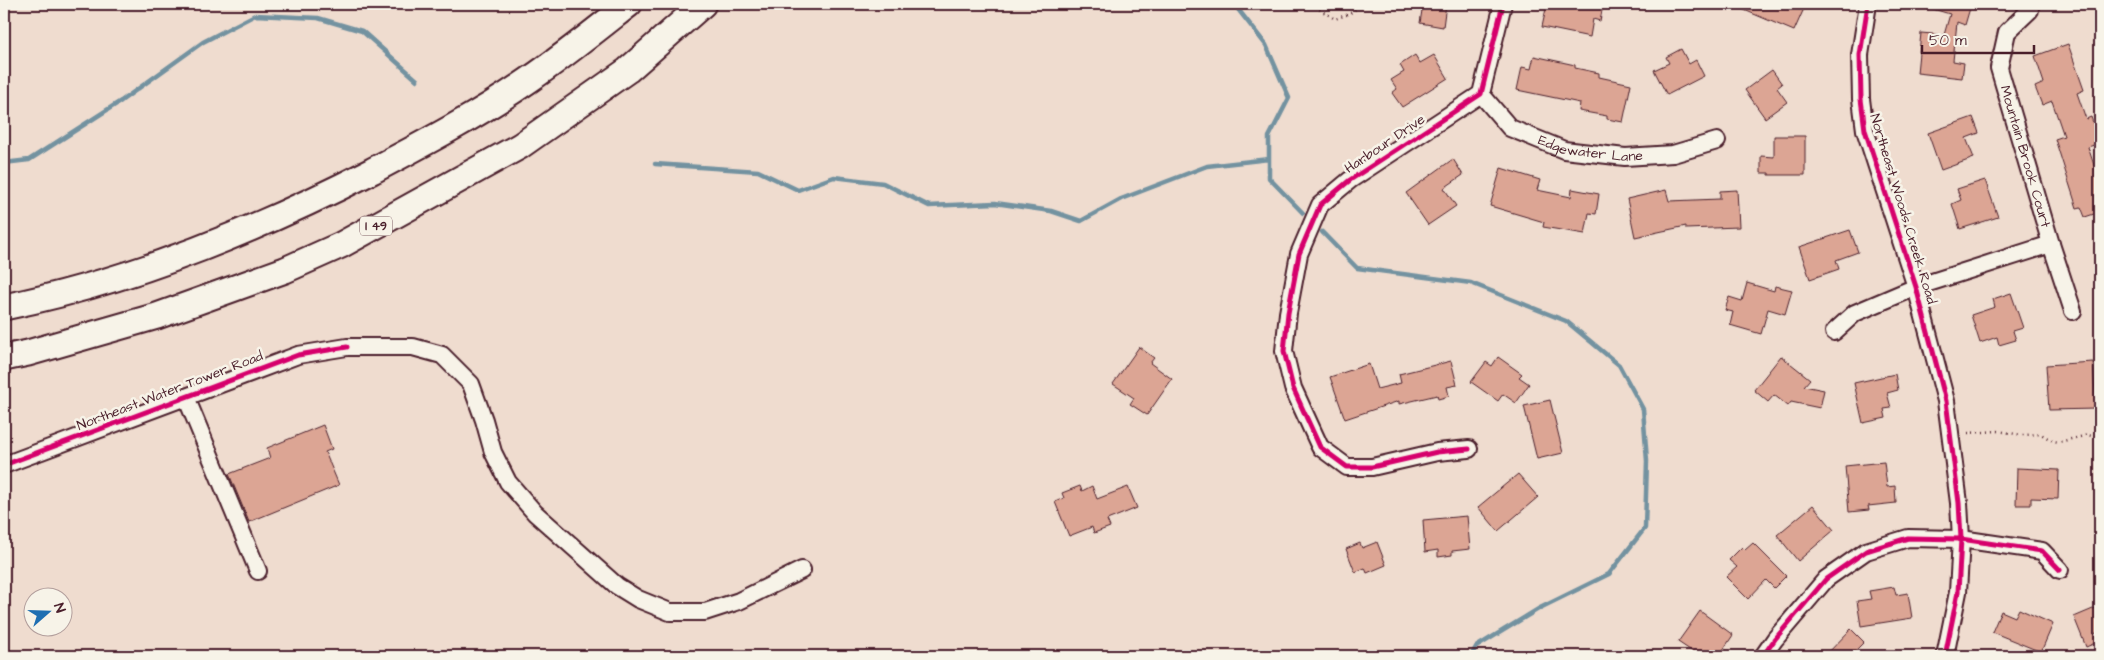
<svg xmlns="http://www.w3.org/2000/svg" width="2104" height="660" font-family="'Architects Daughter',sans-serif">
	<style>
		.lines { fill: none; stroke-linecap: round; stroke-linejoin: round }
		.stream { stroke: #7392a0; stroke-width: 4.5 }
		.building { fill: #dca594; stroke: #4a1f2b }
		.minor-casing { stroke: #4a1f2b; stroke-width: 20 }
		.highway-casing { stroke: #4a1f2b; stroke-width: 29 }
		.path { stroke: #4a1f2b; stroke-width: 2.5; stroke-dasharray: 1 4; stroke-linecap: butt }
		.minor { stroke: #f7f3e8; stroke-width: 16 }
		.highway { stroke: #f7f3e8; stroke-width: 25 }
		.cycleway-casing { stroke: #f7f3e8; stroke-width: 8 }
		.cycleway { stroke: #d6006c; stroke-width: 5 }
		.labels { text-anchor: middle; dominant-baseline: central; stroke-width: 5; stroke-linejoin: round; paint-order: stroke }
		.shield { fill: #f7f3e8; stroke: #7e5f64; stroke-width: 1 }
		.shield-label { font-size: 12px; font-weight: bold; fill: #4a1f2b }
		.street-label { font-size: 14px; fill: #4a1f2b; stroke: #f7f3e8 }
	</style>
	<rect width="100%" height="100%" fill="#efdccf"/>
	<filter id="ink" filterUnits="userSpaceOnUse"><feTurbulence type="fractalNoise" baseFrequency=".02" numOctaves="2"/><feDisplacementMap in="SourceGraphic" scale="10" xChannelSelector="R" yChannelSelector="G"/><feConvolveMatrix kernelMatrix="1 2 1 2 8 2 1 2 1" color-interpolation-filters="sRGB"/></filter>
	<g filter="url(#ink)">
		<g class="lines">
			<path class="stream" d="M1234,4L1266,45L1289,98L1269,137V178L1303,213
				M4,163L29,160L121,101L203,42L255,15L318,18L362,31L417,80
				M655,164L758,171L798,190L834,177L883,183L929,206L995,203L1051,211L1081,221L1121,199L1207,166L1269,159
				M1322,232L1357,268L1471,283L1566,321L1619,365L1643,409L1647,461L1645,528L1609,574L1540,608L1476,647L1471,656"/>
		</g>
		<path class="building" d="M1423,4H1446L1443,27L1420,23Z
			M1547,4H1596L1603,5L1600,21L1593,19L1590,37L1542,27Z
			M1730,4H1806L1794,31Z
			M1927,4H1966L1965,6L1970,8L1965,25L1957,22L1953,61L1964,63L1962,78L1917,73L1921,33L1944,35L1950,14L1926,7Z
			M2068,44L2084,90L2077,93L2086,119L2091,117L2100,143L2088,147L2100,183V212L2085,217L2081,207L2077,208L2055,139L2064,136L2052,101L2042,105L2035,87L2044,83L2035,56Z
			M1681,49L1689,64L1696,60L1704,76L1667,95L1654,70L1669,63L1666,57Z
			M1415,55L1420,63L1434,55L1448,78L1402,107L1392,93L1397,89L1391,80L1404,72L1400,65Z
			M1534,56L1575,65V68L1599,73V77L1631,84L1623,122L1607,119V116L1579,111L1580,103L1517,90L1522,67L1531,69Z
			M1772,70L1782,84L1777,88L1787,102L1765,118L1745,90Z
			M1973,117L1979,133L1966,138L1974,158L1941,170L1928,133Z
			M1774,136H1805V175H1769V173H1761V156L1774,157Z
			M1453,159L1463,175L1444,188L1456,206L1428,225L1406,193Z
			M1501,168L1540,180L1537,190L1571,197L1572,189L1599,194L1596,214L1589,213L1585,234L1543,227L1544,222L1490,206Z
			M1985,180L1998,217L1960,229L1952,204L1961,200L1957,189Z
			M1666,190L1669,201L1720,199V191L1737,190L1739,227L1686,229V226L1635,237L1627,199Z
			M1850,230L1858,252L1836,260L1839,269L1810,279L1799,247Z
			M1747,283L1774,291L1775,286L1792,290L1785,314L1768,309L1761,334L1730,325L1733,312L1725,310L1729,297L1742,301Z
			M2011,293L2023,328L2013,331L2016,340L1999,345L1997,337L1980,343L1971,315L1995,307L1993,299Z
			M1139,347L1154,358L1150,363L1172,379L1147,415L1130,404L1134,398L1113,384Z
			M1781,356L1810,379L1804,386L1824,390L1820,408L1791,402L1788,406L1774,395L1768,402L1754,390Z
			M1498,357L1522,374L1519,377L1529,384L1516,403L1503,394L1498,401L1471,382L1486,362L1492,366Z
			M1451,361L1457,385L1447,387L1449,396L1438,399L1437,395L1399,404V401L1345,419L1330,377L1369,364L1377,389L1401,383L1399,374Z
			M2093,362L2096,409L2049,410L2046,365Z
			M1895,374L1898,390L1887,393L1891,408L1884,409L1886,418L1863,423L1854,383Z
			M1550,400L1563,453L1537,459L1524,406Z
			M323,425L332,449L325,452L339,485L249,522L229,474L270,458L267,448Z
			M1884,462L1887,487L1895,486L1896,503L1868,506L1869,510L1849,512L1845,466Z
			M2017,468L2059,470L2058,499L2031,498V505H2016Z
			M1518,474L1538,497L1498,531L1478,507Z
			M1080,486L1082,491L1092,486L1097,499L1128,487L1137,508L1107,520L1110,527L1094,533L1092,527L1069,536L1055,502L1064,498L1062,493Z
			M1813,505L1834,530L1798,561L1777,535Z
			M1467,516L1470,549L1452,551V555L1438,557V550L1425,552L1423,520Z
			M1377,542L1386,565L1367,573L1365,568L1355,572L1346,549L1360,543L1362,548Z
			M1753,543L1786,576L1774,588L1766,580L1748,599L1726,577L1737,567L1729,560L1742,547L1745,550Z
			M1894,587L1896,595L1908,593L1912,618L1861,626L1857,601L1871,599L1869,591Z
			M2100,606V631L2094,634L2098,642L2086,647L2074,617Z
			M2019,609L2053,624L2041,652L1992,632L2001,611L2015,617Z
			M1700,611L1733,635L1719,656H1699L1678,642Z
			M1851,629L1864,642L1850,656H1825Z"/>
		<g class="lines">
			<g class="minor-casing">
				<g id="minor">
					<path d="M1868,4L1860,55L1861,99L1865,130L1916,287L1946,401L1959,503L1961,539L1958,592L1945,656"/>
					<path id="s1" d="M2030,10L2007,32L1999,68L2051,244L2073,311"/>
					<path id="s2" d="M1481,94L1510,128L1564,150L1625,157L1673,154L1717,141"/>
					<path d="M1834,332L1855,313L1916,287L2051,244"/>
					<path d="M186,397L258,571"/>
					<path d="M1469,449L1437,452L1372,467H1347L1320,447L1293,388L1284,351L1288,313L1299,254L1320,205L1350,180L1481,94L1503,4"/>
					<path d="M4,465L298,355L347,347H413L442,355L471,384L484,420L493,452L508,482L535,513L617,586L638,599L670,612H705L739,601L802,570"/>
					<path d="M1763,656L1775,639L1826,579L1866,551L1908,538L1961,539L2042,551L2060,570"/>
				</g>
			</g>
			<g class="highway-casing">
				<path id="highway" d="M4,307C133,281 255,231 372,171C425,143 480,114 529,80C564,56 596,30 629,4
					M4,358L28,353L157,316L285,270L341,245L520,146L628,70L703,4"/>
			</g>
			<path class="path" d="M1311,4L1335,19L1349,14L1362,4
				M1968,433L1998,431L2022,435L2041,434L2053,441L2059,442L2088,435L2100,438"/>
			<use href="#minor" class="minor"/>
			<use href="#highway" class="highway"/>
			<g class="cycleway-casing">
				<path id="cycleway" d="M1868,4L1860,55L1861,99L1865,130L1916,287L1946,401L1959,503L1961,539L1958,592L1945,656
					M1469,449L1437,452L1372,467H1347L1320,447L1293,388L1284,351L1288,313L1299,254L1320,205L1350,180L1481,94L1503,4
					M4,465L298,355L347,347
					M1763,656L1775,639L1826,579L1866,551L1908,538L1961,539L2042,551L2060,570"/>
			</g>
			<use href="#cycleway" class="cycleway"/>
		</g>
	</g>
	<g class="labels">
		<rect class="shield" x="360" y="216.5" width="32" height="19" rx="4"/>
		<g class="shield-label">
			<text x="376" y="226">I 49</text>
		</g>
		<g class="street-label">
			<text transform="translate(1385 144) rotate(-34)">Harbour Drive</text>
			<text stroke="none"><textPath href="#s2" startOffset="129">Edgewater Lane</textPath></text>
			<text stroke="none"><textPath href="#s1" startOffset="161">Mountain Brook Court</textPath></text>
			<text transform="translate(1903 209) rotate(73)">Northeast Woods Creek Road</text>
			<text transform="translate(170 391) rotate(-21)">Northeast Water Tower Road</text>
		</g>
	</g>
	<rect width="2104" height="660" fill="none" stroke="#f7f3e8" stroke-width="20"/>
	<rect x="10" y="10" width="2084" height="640" fill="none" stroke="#4a1f2b" stroke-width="2" filter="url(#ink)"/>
	<g transform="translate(48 612) rotate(70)"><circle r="24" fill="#f7f3e8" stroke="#b29e9c"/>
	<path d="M0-4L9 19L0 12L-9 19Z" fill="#1f6fb2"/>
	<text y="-8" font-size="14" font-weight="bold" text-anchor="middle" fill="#4a1f2b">N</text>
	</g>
	<path d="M1922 45v8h112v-8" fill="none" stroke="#4a1f2b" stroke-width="2.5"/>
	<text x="1929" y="45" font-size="15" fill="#4a1f2b" stroke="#f7f3e8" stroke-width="4" paint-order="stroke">50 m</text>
</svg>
